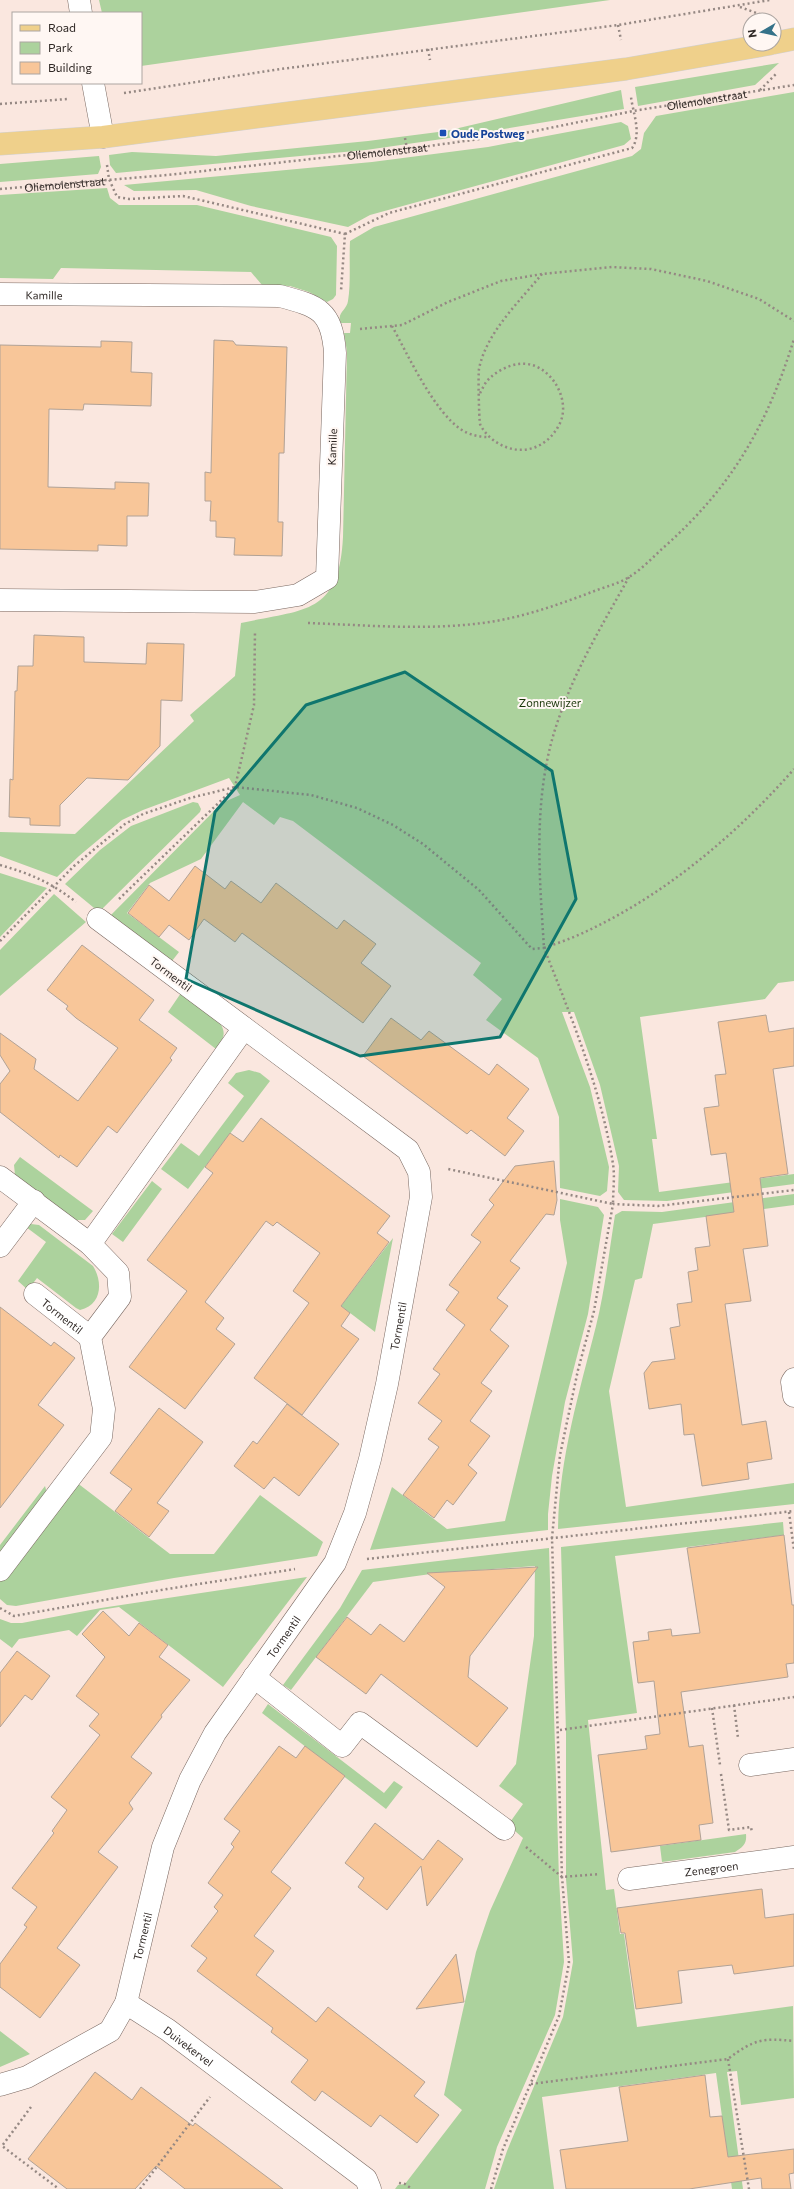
<svg xmlns="http://www.w3.org/2000/svg" width="794" height="2189" font-family="Commissioner,sans-serif">
	<style>
		.green { fill: #acd29d }
		.building { fill: #f8c699; stroke: #b1a296 }
		.lines { fill: none; stroke-linecap: round; stroke-linejoin: round }
		.minor-casing { stroke: #796861; stroke-width: 23 }
		.primary-casing { stroke: #d1d0cf; stroke-width: 23 }
		.path { stroke: #958883; stroke-width: 2.5; stroke-dasharray: 2 3; stroke-linecap: butt }
		.minor { stroke: #fff; stroke-width: 22 }
		.primary { stroke: #efd08b; stroke-width: 22 }
		.marked { fill: #0f766e; fill-opacity: 0.2; stroke: #0f766e; stroke-width: 3; stroke-linejoin: round }
		.transit-dot { fill: #1a4fb4; stroke: #fff7f3; stroke-width: 1.5 }
		.labels { text-anchor: middle; dominant-baseline: central; stroke-width: 4; stroke-linejoin: round; paint-order: stroke }
		.street-label { font-size: 11px; fill: #302926; stroke: #fff7f3 }
		.transit-label { font-size: 11px; font-weight: bold; fill: #164399; stroke: #fff7f3; text-anchor: start }
		.park-label { font-size: 11px; fill: #173406; stroke: #fff7f3 }
	</style>
	<rect width="100%" height="100%" fill="#fae7df"/>
	<path class="green" d="M99,0H610L141,66V13H102Z
		M779,63L755,85L638,106L635,87Z
		M621,90L624,109L449,138L366,150L116,173L110,165L109,155L132,152L216,156L368,141L446,131Z
		M794,92V981L778,983L765,999L640,1017L657,1139H652L659,1192L794,1174V1184L667,1201L624,1200L618,1192L619,1166L600,1085L574,1012H562L590,1087L609,1167L607,1191L600,1196L560,1188L559,1117L538,1058L486,1020L502,999L473,975L481,963L293,821L280,817L274,825L243,802L201,859L150,883L127,913L179,952L172,961L108,918L222,803L240,795L229,778L143,810L122,820L79,856L57,877L0,856V832L75,834L194,721L190,715L235,676L241,623C305,609 339,615 343,537L347,352L344,333H350L351,323H341C336,313 347,310 348,301C351,282 349,261 350,241L374,227L632,156L641,149L644,133L656,116Z
		M621,122L628,126L631,139L624,145L370,215L348,227L251,206L196,190L134,191L124,185L372,162L488,147Z
		M99,156L101,167L98,174L0,182V164Z
		M107,188L110,198L119,205H197L331,237L337,246L336,295L333,299L327,302L309,292L290,286L262,285L251,272L61,268L53,279L0,278V195Z
		M193,802L198,803L201,809L200,812L99,912L65,884L100,850L131,826Z
		M0,873L47,888L0,937Z
		M54,894L86,922L0,996V950Z
		M181,993L220,1023C227,1034 223,1039 216,1049L168,1012Z
		M249,1070L260,1073L270,1081L188,1189L161,1169L181,1143L199,1156L244,1096L228,1083L236,1073Z
		M20,1157L93,1211L85,1220H75L15,1175L14,1165Z
		M152,1181L162,1189L123,1242L112,1234Z
		M794,1194V1205L653,1224L642,1278L635,1280L609,1391L626,1507L794,1483V1504L558,1529C559,1460 579,1393 596,1326C605,1290 609,1252 615,1215L622,1211L662,1212Z
		M560,1199L598,1207L604,1215L588,1314L565,1402L552,1476L548,1514V1530L370,1550L392,1487L447,1529L505,1521L567,1263L560,1220Z
		M31,1224L39,1225L93,1266C103,1282 102,1305 80,1310L76,1308L37,1278L28,1290L18,1281L46,1242L26,1227Z
		M393,1238L375,1332L341,1306Z
		M76,1482L170,1554H214L260,1495L323,1542L317,1556L174,1578L16,1606L7,1605L0,1599V1582Z
		M45,1486L47,1493L0,1556V1545Z
		M783,1522L784,1535L615,1556L637,1713L588,1720L606,1890L614,1889L620,1934H624L637,2027L793,2006L794,2098L741,2105L737,2071L727,2072L743,2189H732L716,2073L542,2097L554,2189H494L507,2151L563,2017L573,1962L566,1879V1733L561,1547Z
		M549,1548L559,1879L564,1962L555,2015L497,2147L485,2189H395L398,2185L405,2184L462,2110L444,2095L476,1952L490,1911L523,1838L508,1825L523,1804L499,1786L516,1764L534,1636L535,1566L438,1573L373,1582L291,1690L283,1685L340,1608L362,1570Z
		M307,1577L223,1687L119,1607L100,1610L77,1636L69,1630L19,1639L12,1648L0,1639V1619L11,1623H22L101,1608Z
		M268,1704L384,1793L394,1781L403,1787L386,1809L262,1713Z
		M746,1834C747,1844 743,1847 735,1852L662,1862L660,1846Z
		M0,2031L30,2054L0,2067Z"/>
	<path class="building" d="M214,340L233,341L236,345L287,347L284,453H279L278,522H283L282,556L234,555L235,538L216,537V521H210L211,501H205V472L211,473Z
		M101,341L132,342L131,372L152,373L151,406L84,404L83,410L49,409L48,487L115,489V482L149,483L148,516H127V546L98,545V551L0,549V345L101,347Z
		M34,635L84,637V662L146,664L147,643L184,644L182,701L161,700L160,746L128,780L87,778L60,805V826L30,825V818L9,817L10,779L13,780L15,691H17L18,666H33Z
		M195,866L225,889L231,881L261,903L276,883L337,929L344,920L376,944L361,963L391,986L363,1023L242,933L235,942L204,919L189,940L169,925L159,937L128,913L149,885L169,901Z
		M82,945L154,1000L139,1020L177,1048L170,1058L172,1060L117,1133L108,1126L77,1167L60,1155L59,1158L0,1112V1084L10,1071L0,1055V1033L36,1059L34,1069L78,1101L118,1048L76,1018L66,1009L68,1006L47,990Z
		M766,1015L769,1032L794,1028V1066L773,1069L788,1174L760,1178L768,1246L743,1249L751,1301L725,1304L742,1425L766,1421L772,1459L747,1463L749,1479L702,1486L694,1434L684,1435L681,1404L649,1409L644,1373L652,1362L675,1359L670,1328L680,1326L677,1304L692,1302L688,1272L698,1270L695,1248L710,1246L706,1216L734,1212L726,1153L711,1155L704,1108L719,1106L715,1075L726,1074L718,1022Z
		M391,1018L421,1040L429,1031L489,1075L497,1064L529,1089L507,1118L524,1131L505,1156L471,1130L467,1134L363,1056Z
		M261,1118L390,1216L377,1233L389,1242L341,1306L350,1313L341,1326L359,1339L302,1415L254,1378L309,1303L293,1291L320,1253L277,1222L273,1226L266,1221L205,1302L224,1318L216,1329L235,1344L185,1409L129,1367L187,1291L147,1260L213,1173L205,1167L230,1133L243,1142Z
		M554,1161L557,1200L554,1215L546,1214L510,1261L520,1268L497,1298L508,1306L490,1330L509,1346L481,1383L492,1391L470,1421L490,1436L468,1465L477,1473L453,1505L447,1500L434,1518L403,1495L439,1447L428,1439L442,1421L418,1403L440,1374L433,1369L465,1325L446,1310L459,1292L449,1285L481,1242L471,1235L494,1205L489,1200L515,1166Z
		M0,1307L51,1346L54,1342L75,1358L38,1405L64,1425L0,1508Z
		M287,1404L339,1444L299,1496L274,1477L264,1489L234,1466L253,1441L257,1444Z
		M159,1408L203,1442L157,1503L169,1511L149,1537L115,1511L132,1489L110,1473Z
		M784,1535L792,1605H794V1663L786,1664L788,1677L681,1692L689,1747L703,1745L713,1823L699,1825L701,1840L611,1852L598,1755L647,1749L645,1736L660,1734L654,1681L638,1683L633,1642L649,1640L648,1632L671,1629L672,1636L700,1633L687,1548Z
		M538,1567L470,1656L468,1677L508,1708L477,1747L381,1674L366,1694L316,1657L347,1617L371,1635L380,1624L404,1642L445,1587L427,1573Z
		M103,1611L129,1636L139,1623L168,1645L159,1657L190,1680L161,1715L162,1717L131,1757L152,1773L129,1803L133,1809L98,1852L118,1867L57,1948L80,1965L40,2018L0,1987V1964L27,1927L24,1925L37,1907L12,1888L54,1833L52,1831L67,1810L51,1797L100,1735L89,1726L99,1714L76,1696L105,1657L82,1634Z
		M17,1651L50,1676L32,1700L25,1695L0,1727V1673Z
		M279,1746L296,1758L305,1746L345,1776L271,1872L291,1888L254,1936L274,1951L256,1975L316,2022L328,2007L425,2082L414,2096L439,2115L417,2143L380,2115L371,2127L322,2091L315,2101L291,2082L308,2060L271,2032L273,2028L197,1971L207,1958L191,1946L218,1911L214,1907L223,1895L208,1883L234,1847L231,1844L240,1831L224,1819Z
		M375,1823L423,1860L438,1840L463,1859L427,1906L421,1866L387,1910L358,1887L364,1878L345,1863Z
		M762,1889L765,1918L794,1914V1966L734,1974L732,1965L678,1971L682,2003L636,2009L625,1933H621L617,1908Z
		M456,1954L464,2002L416,2009Z
		M95,2072L132,2100L141,2087L193,2126L195,2123L283,2189H185L156,2166L135,2189H67L28,2159Z
		M705,2075L710,2117L722,2116L728,2157L794,2149V2173L789,2174L791,2189H762L761,2178L689,2189H566L560,2150L628,2141L619,2087Z"/>
	<g class="lines">
		<g class="minor-casing">
			<g id="minor">
				<path d="M79,0L81,13"/>
				<path d="M93,83L103,137"/>
				<path id="s2" d="M0,294L280,296C318,306 332,310 335,353L327,578L298,595L255,602L0,600"/>
				<path d="M0,1177L90,1244L118,1273L120,1297L90,1337L104,1409L101,1437L0,1570"/>
				<path d="M90,1244L244,1028"/>
				<path d="M0,1246L34,1201"/>
				<path id="s3" d="M35,1294L90,1337"/>
				<path d="M794,1379L792,1382L794,1396"/>
				<path d="M254,1677L342,1746L360,1723L504,1829"/>
				<path d="M750,1765L794,1759"/>
				<path id="s4" d="M629,1879L794,1857"/>
				<path id="s5" d="M126,2003L168,2030L366,2179L370,2189"/>
				<path id="s6" d="M0,2085L27,2077L110,2031L126,2003L163,1847L190,1780L215,1733L335,1563L355,1513L370,1459L387,1384L421,1197L419,1172L408,1150L98,919"/>
			</g>
		</g>
		<g class="primary-casing">
			<path id="primary" d="M774,43L794,39
				M0,144L103,137L327,108L626,69L770,44"/>
		</g>
		<g class="path">
			<path d="M740,7L762,15"/>
			<path d="M618,25L621,40"/>
			<path d="M428,49L430,60"/>
			<path d="M760,90L777,73"/>
			<path d="M124,93L281,69L618,25L770,0"/>
			<path d="M0,104L67,99"/>
			<path d="M405,138L407,149"/>
			<path d="M107,165L109,179L117,197L129,199L183,196L345,234L341,291"/>
			<path id="s1" d="M0,189L167,175L429,146L530,132L633,111L794,85"/>
			<path d="M345,234L389,213L632,148C642,134 633,113 631,97"/>
			<path d="M392,326C408,355 434,412 462,430C470,435 479,437 488,437"/>
			<path d="M360,329L402,325L448,302L501,281L542,274L612,267L651,269L707,281L759,299L794,321"/>
			<path d="M480,393C483,388 485,382 490,378C497,371 509,365 519,364C549,360 573,400 559,425C546,450 519,457 496,442C490,438 483,431 480,424C479,418 478,375 479,369C486,333 519,302 542,274"/>
			<path d="M629,577C604,622 577,666 560,715C532,790 539,870 544,948C558,943 573,938 587,931C666,894 737,834 794,769"/>
			<path d="M308,623C363,625 419,630 474,624C516,620 558,605 597,590C608,586 620,583 629,577C641,570 652,558 663,548C731,488 767,426 794,339"/>
			<path d="M0,865C31,874 50,882 76,902"/>
			<path d="M119,899L235,787L254,705L255,631"/>
			<path d="M0,941L74,866L125,824L143,814L190,798L235,787L311,795L357,808L393,825L423,844L479,890L532,949L544,948C572,1019 601,1089 613,1164C615,1177 613,1191 613,1204L448,1169"/>
			<path d="M789,1512L794,1550"/>
			<path d="M367,1559L794,1511"/>
			<path d="M0,1608L14,1616L167,1589L295,1569"/>
			<path d="M734,1705L738,1738"/>
			<path d="M712,1708L720,1765"/>
			<path d="M560,1730L794,1697"/>
			<path d="M721,1774L729,1830L751,1827L752,1833"/>
			<path d="M526,1847L562,1877L600,1874"/>
			<path d="M728,2059L749,2189"/>
			<path d="M531,2084L728,2059C754,2039 763,2038 794,2041"/>
			<path d="M31,2107L2,2146L59,2189"/>
			<path d="M399,2183L405,2184L412,2189"/>
			<path d="M140,2189L210,2097"/>
			<path d="M491,2189L503,2149L559,2016L569,1963L562,1877L552,1538L560,1455L578,1370L594,1311L613,1204L658,1206L794,1190"/>
		</g>
		<use href="#minor" class="minor"/>
		<use href="#primary" class="primary"/>
	</g>
	<path class="marked" d="M405,672L552,771L576,899L500,1037L360,1056L186,979L215,812L306,705Z"/>
	<rect class="transit-dot" x="439" y="129" width="8" height="8" rx="2"/>
	<g class="labels">
		<g class="street-label">
			<text stroke="none"><textPath href="#s1" startOffset="713">Oliemolenstraat</textPath></text>
			<text stroke="none"><textPath href="#s1" startOffset="389">Oliemolenstraat</textPath></text>
			<text stroke="none"><textPath href="#s1" startOffset="65">Oliemolenstraat</textPath></text>
			<text stroke="none"><textPath href="#s2" startOffset="44">Kamille</textPath></text>
			<text transform="translate(332 447) rotate(-88)">Kamille</text>
			<text transform="translate(171 974) rotate(37)">Tormentil</text>
			<text stroke="none"><textPath href="#s3" startOffset="35">Tormentil</textPath></text>
			<text stroke="none"><textPath href="#s6" startOffset="895">Tormentil</textPath></text>
			<text stroke="none"><textPath href="#s6" startOffset="559">Tormentil</textPath></text>
			<text stroke="none"><textPath href="#s4" startOffset="83">Zenegroen</textPath></text>
			<text stroke="none"><textPath href="#s6" startOffset="224">Tormentil</textPath></text>
			<text stroke="none"><textPath href="#s5" startOffset="76">Duivekervel</textPath></text>
		</g>
		<g class="transit-label">
			<text x="451" y="133">Oude Postweg</text>
		</g>
		<g class="park-label">
			<text x="550" y="702">Zonnewijzer</text>
		</g>
	</g>
	<rect x="12" y="12" width="130" height="72" fill="#fff7f3" stroke="#aca5a1"/>
	<rect x="20" y="25" width="20" height="6" fill="#efd08b" stroke="#aca5a1"/>
	<text x="48" y="32" font-size="12" fill="#302926">Road</text>
	<rect x="20" y="42" width="20" height="12" fill="#acd29d" stroke="#aca5a1"/>
	<text x="48" y="52" font-size="12" fill="#302926">Park</text>
	<rect x="20" y="62" width="20" height="12" fill="#f8c699" stroke="#aca5a1"/>
	<text x="48" y="72" font-size="12" fill="#302926">Building</text>
	<g transform="translate(762 32) rotate(261)"><circle r="19" fill="#fff7f3" stroke="#aca5a1"/>
	<path d="M0-3L7 15L0 10L-7 15Z" fill="#357289"/>
	<text y="-6" font-size="11" font-weight="bold" text-anchor="middle" fill="#302926">N</text>
	</g>
</svg>
